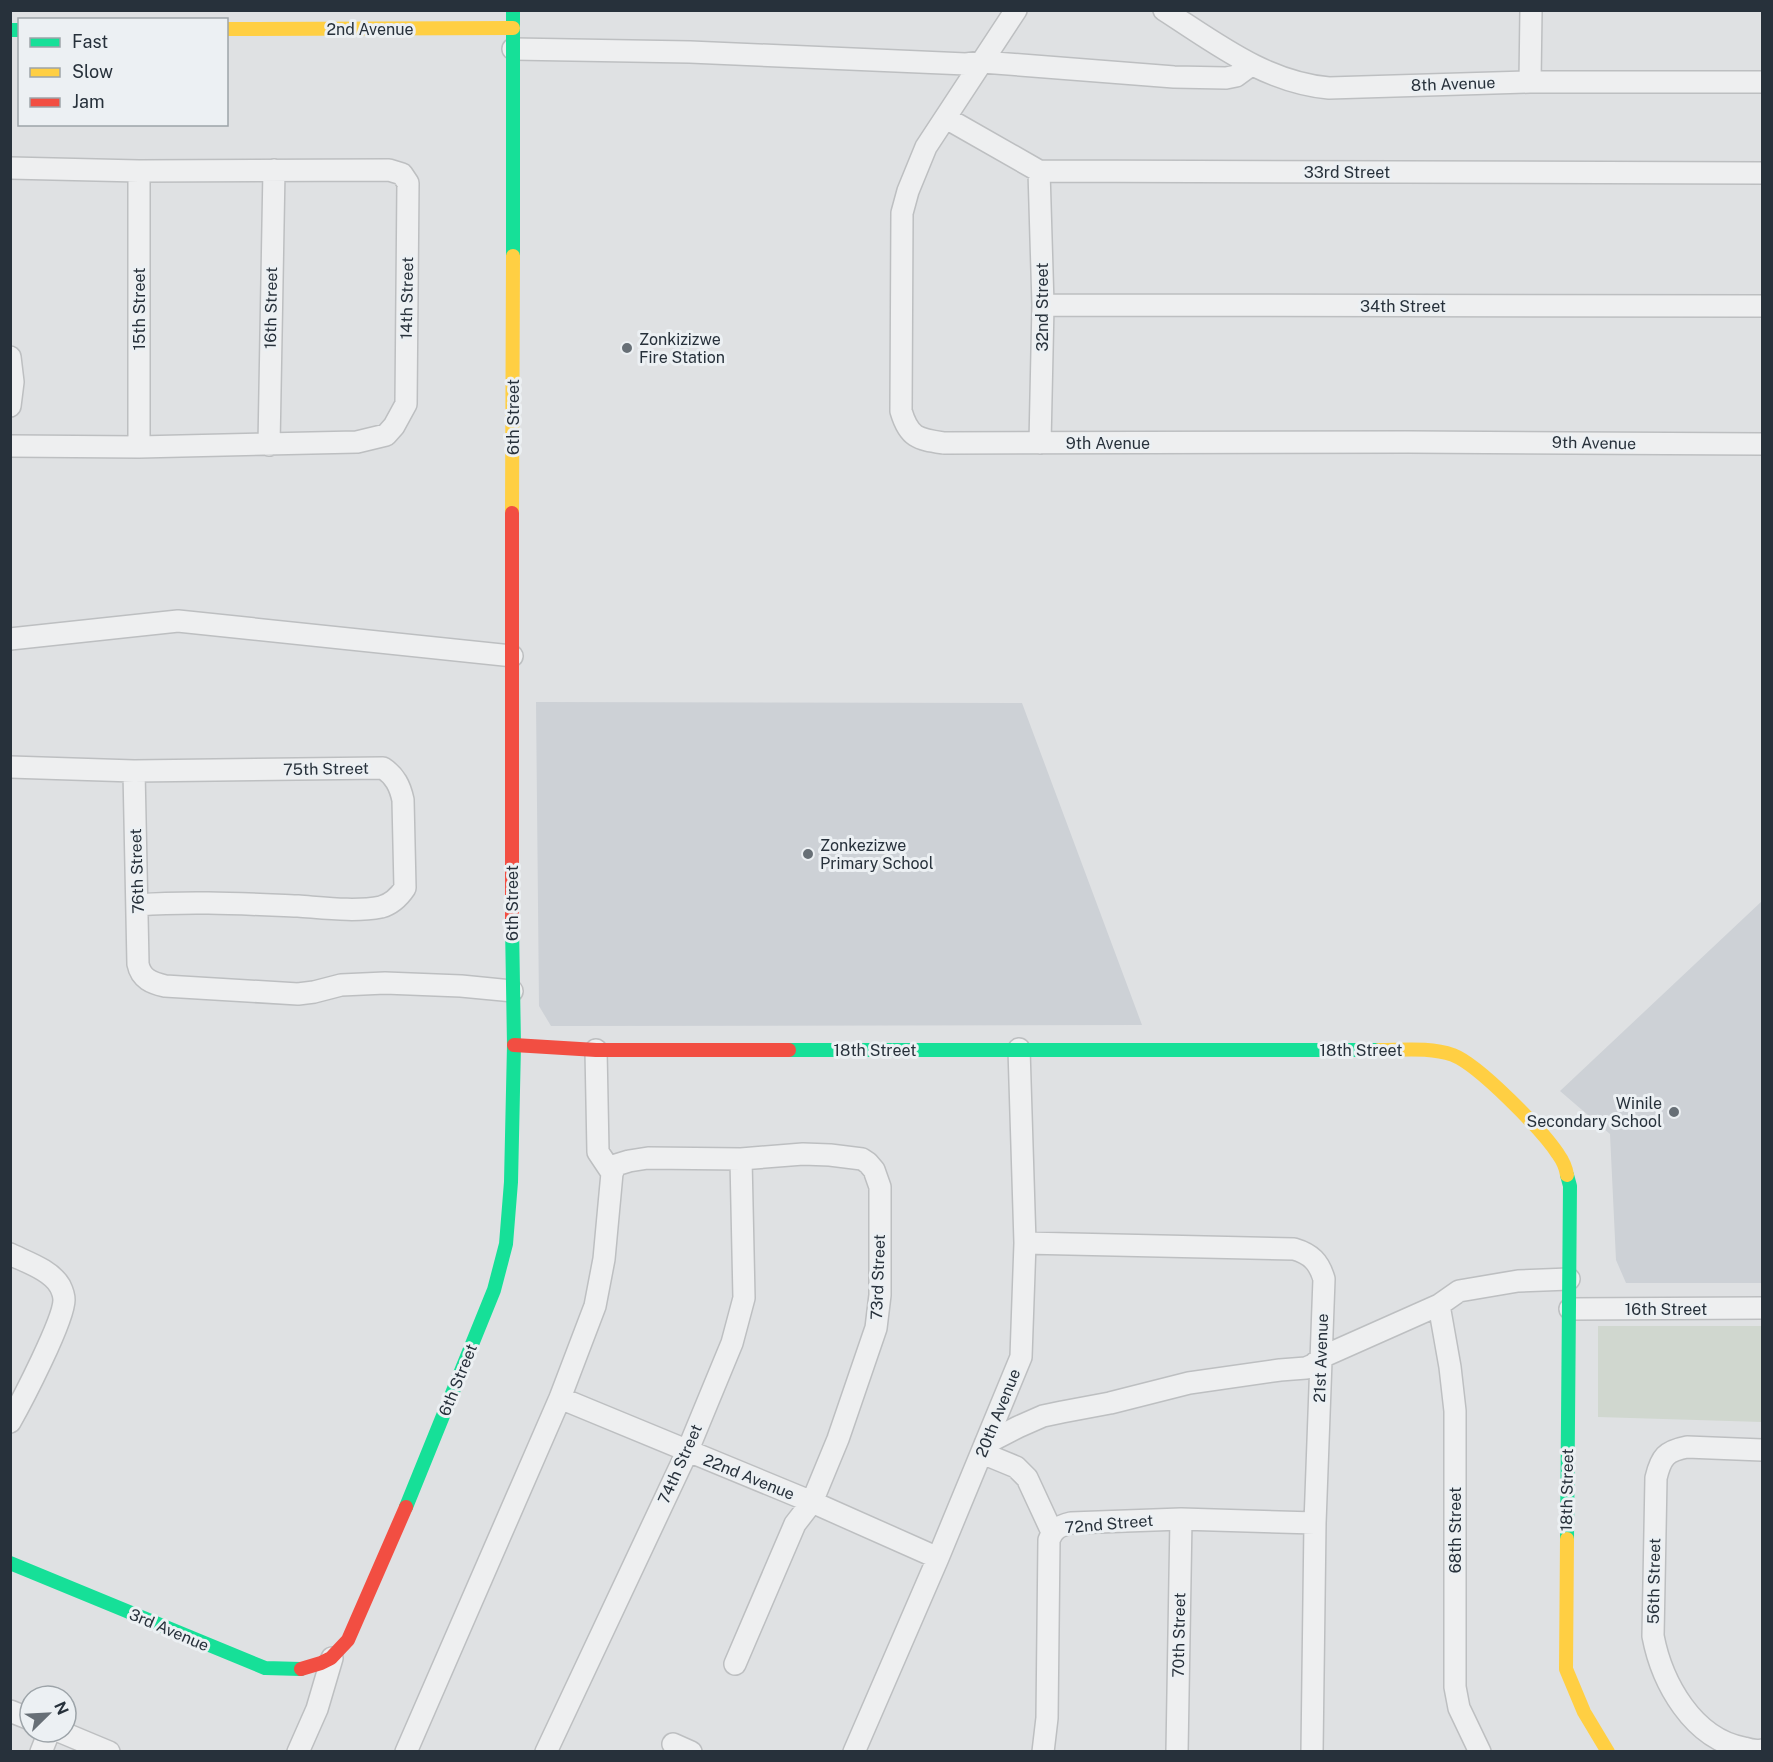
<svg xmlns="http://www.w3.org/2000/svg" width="1773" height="1762" font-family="'Public Sans',sans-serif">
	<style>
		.built { fill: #cdd1d6 }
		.green { fill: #d0d7cf }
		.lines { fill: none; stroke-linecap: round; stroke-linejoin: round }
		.street-casing { stroke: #bdbfc1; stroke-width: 24 }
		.street { stroke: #eeeff0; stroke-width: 21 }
		.fast { stroke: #16e098; stroke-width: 14 }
		.slow { stroke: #ffcf43; stroke-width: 14 }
		.jam { stroke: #f24e42; stroke-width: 14 }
		.poi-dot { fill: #676f76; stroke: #ecf0f3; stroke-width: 2 }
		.labels { text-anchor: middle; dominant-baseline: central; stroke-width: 6; stroke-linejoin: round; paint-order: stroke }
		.street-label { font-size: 16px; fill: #27313b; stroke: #ecf0f3 }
		.poi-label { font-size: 16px; fill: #27313b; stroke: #ecf0f3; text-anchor: start }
	</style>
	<rect width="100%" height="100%" fill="#dfe1e3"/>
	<path class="built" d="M536,702L1022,703L1142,1025L551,1026L539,1006Z
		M1762,901V1283H1626L1616,1260L1610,1134L1560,1091Z"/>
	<path class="green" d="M1598,1326H1762V1422L1598,1417Z"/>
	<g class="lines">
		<g class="street-casing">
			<path id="street" d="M1016,10L926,147L908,191L902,213L901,411C909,438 918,439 944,443L1408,442L1762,444
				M1164,10C1217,44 1265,82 1329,88L1530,82H1762
				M513,49L690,52L966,64L982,62L1174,77L1226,78L1236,76L1251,65
				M1530,82L1531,10
				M946,118L1039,171L1762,173
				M10,168L139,171L389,170L402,174L408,183L406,404L394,426L386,435L357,442L139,447L10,446
				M1039,171L1043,305L1040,443
				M1043,305L1762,306
				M10,357L13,382L10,406
				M269,445L274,170
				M139,447V171
				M10,639L178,621L512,656
				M10,767L134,771L383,768C395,776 400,786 403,800L405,888C399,897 392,904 381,907C355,912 325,908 298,906C245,904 192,901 138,905
				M134,771L138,964C141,979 152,983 165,986L298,994L314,992L341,985L385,983L461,986L512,991
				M596,1050L598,1152L612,1173
				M1025,1243L1294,1249C1311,1254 1319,1262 1324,1279L1315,1523L1312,1752
				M10,1254C26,1262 51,1270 60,1286C62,1290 64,1295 64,1300C64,1320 22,1401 10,1422
				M1439,1305L1450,1367L1455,1411V1687L1459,1708L1480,1752
				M1570,1309L1762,1308
				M560,1398L812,1502L938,1558
				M985,1444L1018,1427L1043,1416L1062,1412L1110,1403L1189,1383L1280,1370L1306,1368L1313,1365L1322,1357L1439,1305L1459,1291L1518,1281L1569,1279
				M1762,1450L1687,1447C1666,1451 1661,1457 1656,1478L1653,1636C1662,1683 1693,1739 1744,1748C1750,1750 1756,1751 1762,1750
				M982,1453L1016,1467L1027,1478L1052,1532
				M10,1711L30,1719
				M61,1732L109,1752
				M673,1744L691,1752
				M41,1752L49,1732
				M298,1752L317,1709L332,1658
				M406,1752L560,1398L595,1306L604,1259L612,1173L616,1165L629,1161L648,1158L741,1159L803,1154L830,1155L862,1159L868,1163L874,1170L880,1187V1295L876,1328L838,1439L812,1502L795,1524L735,1664
				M546,1752L687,1452L732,1343L744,1298L741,1159
				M854,1752L938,1558L1021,1357L1025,1243L1019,1049
				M1043,1752L1047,1718L1049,1540C1053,1528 1060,1526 1071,1523L1181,1519L1315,1523
				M1177,1752L1181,1519"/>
		</g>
		<use href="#street" class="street"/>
		<path class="fast" d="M10,30H20
			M513,256V10
			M789,1050H1379
			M406,1507L494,1290L506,1244L511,1182L514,1045L512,925
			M1567,1539L1570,1186L1567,1175
			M10,1563L265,1668L301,1669"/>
		<path class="slow" d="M226,29L513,28
			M512,513L513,256
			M1379,1050C1404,1050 1430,1047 1453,1055C1479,1065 1542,1130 1558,1154C1563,1161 1566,1168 1567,1175
			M1567,1539L1566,1669L1584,1712L1608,1752"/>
		<path class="jam" d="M512,925V513
			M514,1045L596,1050H789
			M301,1669L321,1663L331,1658L348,1640L406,1507"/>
	</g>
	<g class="poi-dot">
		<circle cx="627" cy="348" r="6"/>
		<circle cx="808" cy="854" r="6"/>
		<circle cx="1674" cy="1112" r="6"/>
	</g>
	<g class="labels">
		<g class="street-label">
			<text x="370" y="29">2nd Avenue</text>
			<text transform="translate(1453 84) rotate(-2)">8th Avenue</text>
			<text x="1347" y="172">33rd Street</text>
			<text transform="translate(407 298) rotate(-89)">14th Street</text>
			<text x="1403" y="306">34th Street</text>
			<text transform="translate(1042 307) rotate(-90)">32nd Street</text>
			<text transform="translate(271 308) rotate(-89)">16th Street</text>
			<text transform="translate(139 309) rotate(-90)">15th Street</text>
			<text transform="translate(513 417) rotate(-90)">6th Street</text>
			<text x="1108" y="443">9th Avenue</text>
			<text transform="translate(1594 443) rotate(1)">9th Avenue</text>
			<text transform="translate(326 769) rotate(-1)">75th Street</text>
			<text transform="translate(137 871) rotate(-92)">76th Street</text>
			<text transform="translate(512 903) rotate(-90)">6th Street</text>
			<text x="875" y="1050">18th Street</text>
			<text x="1361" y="1050">18th Street</text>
			<text transform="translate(878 1277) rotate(-88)">73rd Street</text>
			<text x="1666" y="1309">16th Street</text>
			<text transform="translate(1321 1358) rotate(-88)">21st Avenue</text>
			<text transform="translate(458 1380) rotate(-68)">6th Street</text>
			<text transform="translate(998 1413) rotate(-68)">20th Avenue</text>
			<text transform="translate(680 1464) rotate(-66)">74th Street</text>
			<text transform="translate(749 1477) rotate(22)">22nd Avenue</text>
			<text transform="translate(1567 1490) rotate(-89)">18th Street</text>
			<text transform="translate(1109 1524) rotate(-5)">72nd Street</text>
			<text transform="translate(1455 1530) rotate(-90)">68th Street</text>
			<text transform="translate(1654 1581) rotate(-89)">56th Street</text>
			<text transform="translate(169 1630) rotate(23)">3rd Avenue</text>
			<text transform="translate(1179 1635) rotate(-89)">70th Street</text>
		</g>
		<g class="poi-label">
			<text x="639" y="339">Zonkizizwe<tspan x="639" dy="18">Fire Station</tspan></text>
			<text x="820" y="845">Zonkezizwe<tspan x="820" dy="18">Primary School</tspan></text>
			<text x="1662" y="1103" text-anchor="end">Winile<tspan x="1662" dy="18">Secondary School</tspan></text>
		</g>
	</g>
	<rect width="1773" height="1762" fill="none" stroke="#27313b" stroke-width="24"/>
	<rect x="18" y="18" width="210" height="108" fill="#ecf0f3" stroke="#9da4a9" stroke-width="1.5"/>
	<rect x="30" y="38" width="30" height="9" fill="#16e098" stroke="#9da4a9" stroke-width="1.5"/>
	<text x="72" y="48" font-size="18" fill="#27313b">Fast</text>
	<rect x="30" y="68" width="30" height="9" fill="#ffcf43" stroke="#9da4a9" stroke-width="1.5"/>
	<text x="72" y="78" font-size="18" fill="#27313b">Slow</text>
	<rect x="30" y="98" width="30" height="9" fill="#f24e42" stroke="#9da4a9" stroke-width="1.5"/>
	<text x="72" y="108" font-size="18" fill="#27313b">Jam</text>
	<g transform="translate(48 1714) rotate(66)"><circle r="28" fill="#ecf0f3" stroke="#9da4a9" stroke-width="1.5"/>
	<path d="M0-4.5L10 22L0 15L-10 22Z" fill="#676f76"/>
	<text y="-9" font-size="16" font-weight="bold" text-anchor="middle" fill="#27313b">N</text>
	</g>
</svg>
